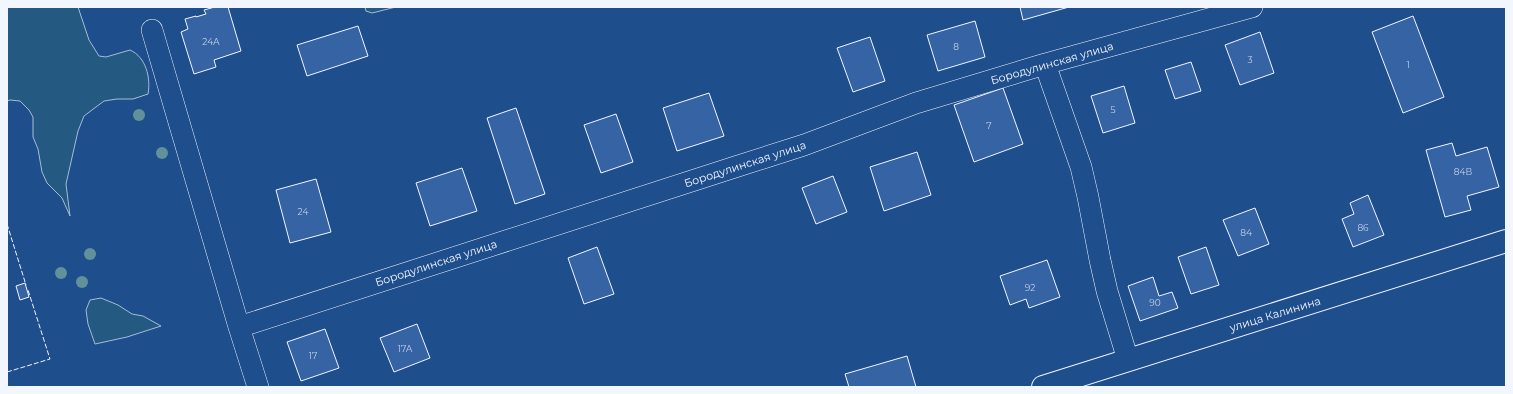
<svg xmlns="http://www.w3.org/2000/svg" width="1513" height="394" font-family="Montserrat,sans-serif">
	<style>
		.green { fill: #245a82; stroke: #a8bbd7 }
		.building { fill: #3563a3; stroke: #f2f6ff }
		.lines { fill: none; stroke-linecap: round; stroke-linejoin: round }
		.minor-casing { stroke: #f2f6ff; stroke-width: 22 }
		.secondary-casing { stroke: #f2f6ff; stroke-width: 24 }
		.minor { stroke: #1f4e8c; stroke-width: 21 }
		.secondary { stroke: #1f4e8c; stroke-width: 22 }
		.fence { stroke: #f2f6ff; stroke-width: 1; stroke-dasharray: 5 2; stroke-linecap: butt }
		.tree { fill: #61919a }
		.labels { text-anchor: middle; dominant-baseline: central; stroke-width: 3; stroke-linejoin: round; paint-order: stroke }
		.number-label { font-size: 9px; fill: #c3d1e8 }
		.street-label { font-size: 11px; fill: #f2f6ff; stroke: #1f4e8c }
	</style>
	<rect width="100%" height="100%" fill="#1f4e8c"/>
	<path class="green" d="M7,7H78L89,40L99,56L106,57L130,50C146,57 151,78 148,94L133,99H117L104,101L84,116L78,131L66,184L70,216L62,198L47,183L42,172L38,149L33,137V117L29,110L20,101L10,100L7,101Z
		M365,7H396L372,13L366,11Z
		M101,298L118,305L132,314L143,316L161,326L127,337L95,344L88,324L86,310L90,300Z"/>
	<path class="building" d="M215,7H228L241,51L214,60L216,67L194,74L181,32L188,29L185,19L196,16V17L206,14L204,10Z
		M1020,7H1069L1023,20Z
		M1413,16L1444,97L1403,113L1372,32Z
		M975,21L985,57L938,71L927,35Z
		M358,26L368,56L307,76L297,45Z
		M1260,32L1274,73L1240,85L1225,45Z
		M870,37L885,81L853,92L837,48Z
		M1191,62L1201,91L1175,99L1165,70Z
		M1124,86L1135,123L1103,133L1091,96Z
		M1003,88L1023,144L974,162L954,105Z
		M709,93L724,136L677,151L663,108Z
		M516,108L545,194L515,204L487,118Z
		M616,114L633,162L601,173L584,125Z
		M1452,143L1456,156L1487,147L1499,187L1467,196L1471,210L1445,217L1426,150Z
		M917,152L931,195L884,211L870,167Z
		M462,168L477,211L430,226L416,183Z
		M833,176L847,212L816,224L802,188Z
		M316,179L331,232L290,243L276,190Z
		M1368,195L1384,235L1353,247L1342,219L1354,214L1350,203Z
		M1255,208L1269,244L1238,256L1223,220Z
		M597,247L614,294L584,304L568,258Z
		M1206,247L1219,285L1191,294L1178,257Z
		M1047,260L1060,297L1029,308L1026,299L1010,305L1000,276Z
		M1153,277L1159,296L1172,292L1178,308L1140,321L1128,286Z
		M25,283L29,297L20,300L16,286Z
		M417,324L430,358L394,372L380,338Z
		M325,329L339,368L301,381L287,342Z
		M907,356L916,387H849L845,374Z"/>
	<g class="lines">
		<g class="minor-casing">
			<path id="minor" d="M152,30L239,327L258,387
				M1045,64L1081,167L1088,197L1100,260L1107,291L1128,360
				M239,327L735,167L804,145L916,103L1045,64L1252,7"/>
		</g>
		<g class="secondary-casing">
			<path id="secondary" d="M1043,387L1506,241"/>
		</g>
		<use href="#minor" class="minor"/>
		<use href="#secondary" class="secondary"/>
		<path class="fence" d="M7,224L26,285
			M7,372L50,359L28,290"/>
	</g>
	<g class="tree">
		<circle cx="139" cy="115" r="6"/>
		<circle cx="162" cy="153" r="6"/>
		<circle cx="90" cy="254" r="6"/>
		<circle cx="61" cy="273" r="6"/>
		<circle cx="82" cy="282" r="6"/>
	</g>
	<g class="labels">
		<g class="number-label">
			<text x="211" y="41">24А</text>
			<text x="956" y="46">8</text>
			<text x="1250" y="59">3</text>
			<text x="1408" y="64">1</text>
			<text x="1113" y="109">5</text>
			<text x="989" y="125">7</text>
			<text x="1463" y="171">84В</text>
			<text x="303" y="211">24</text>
			<text x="1363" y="227">86</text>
			<text x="1246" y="232">84</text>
			<text x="1030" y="287">92</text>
			<text x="1155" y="302">90</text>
			<text x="405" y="348">17А</text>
			<text x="313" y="355">17</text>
		</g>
		<g class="street-label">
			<text transform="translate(1052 63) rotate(-16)">Бородулинская улица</text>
			<text transform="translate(745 164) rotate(-18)">Бородулинская улица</text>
			<text transform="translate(436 263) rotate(-18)">Бородулинская улица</text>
			<text transform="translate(1275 314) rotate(-17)">улица Калинина</text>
		</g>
	</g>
	<rect width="1513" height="394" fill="none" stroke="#f2f6ff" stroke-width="16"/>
</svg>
